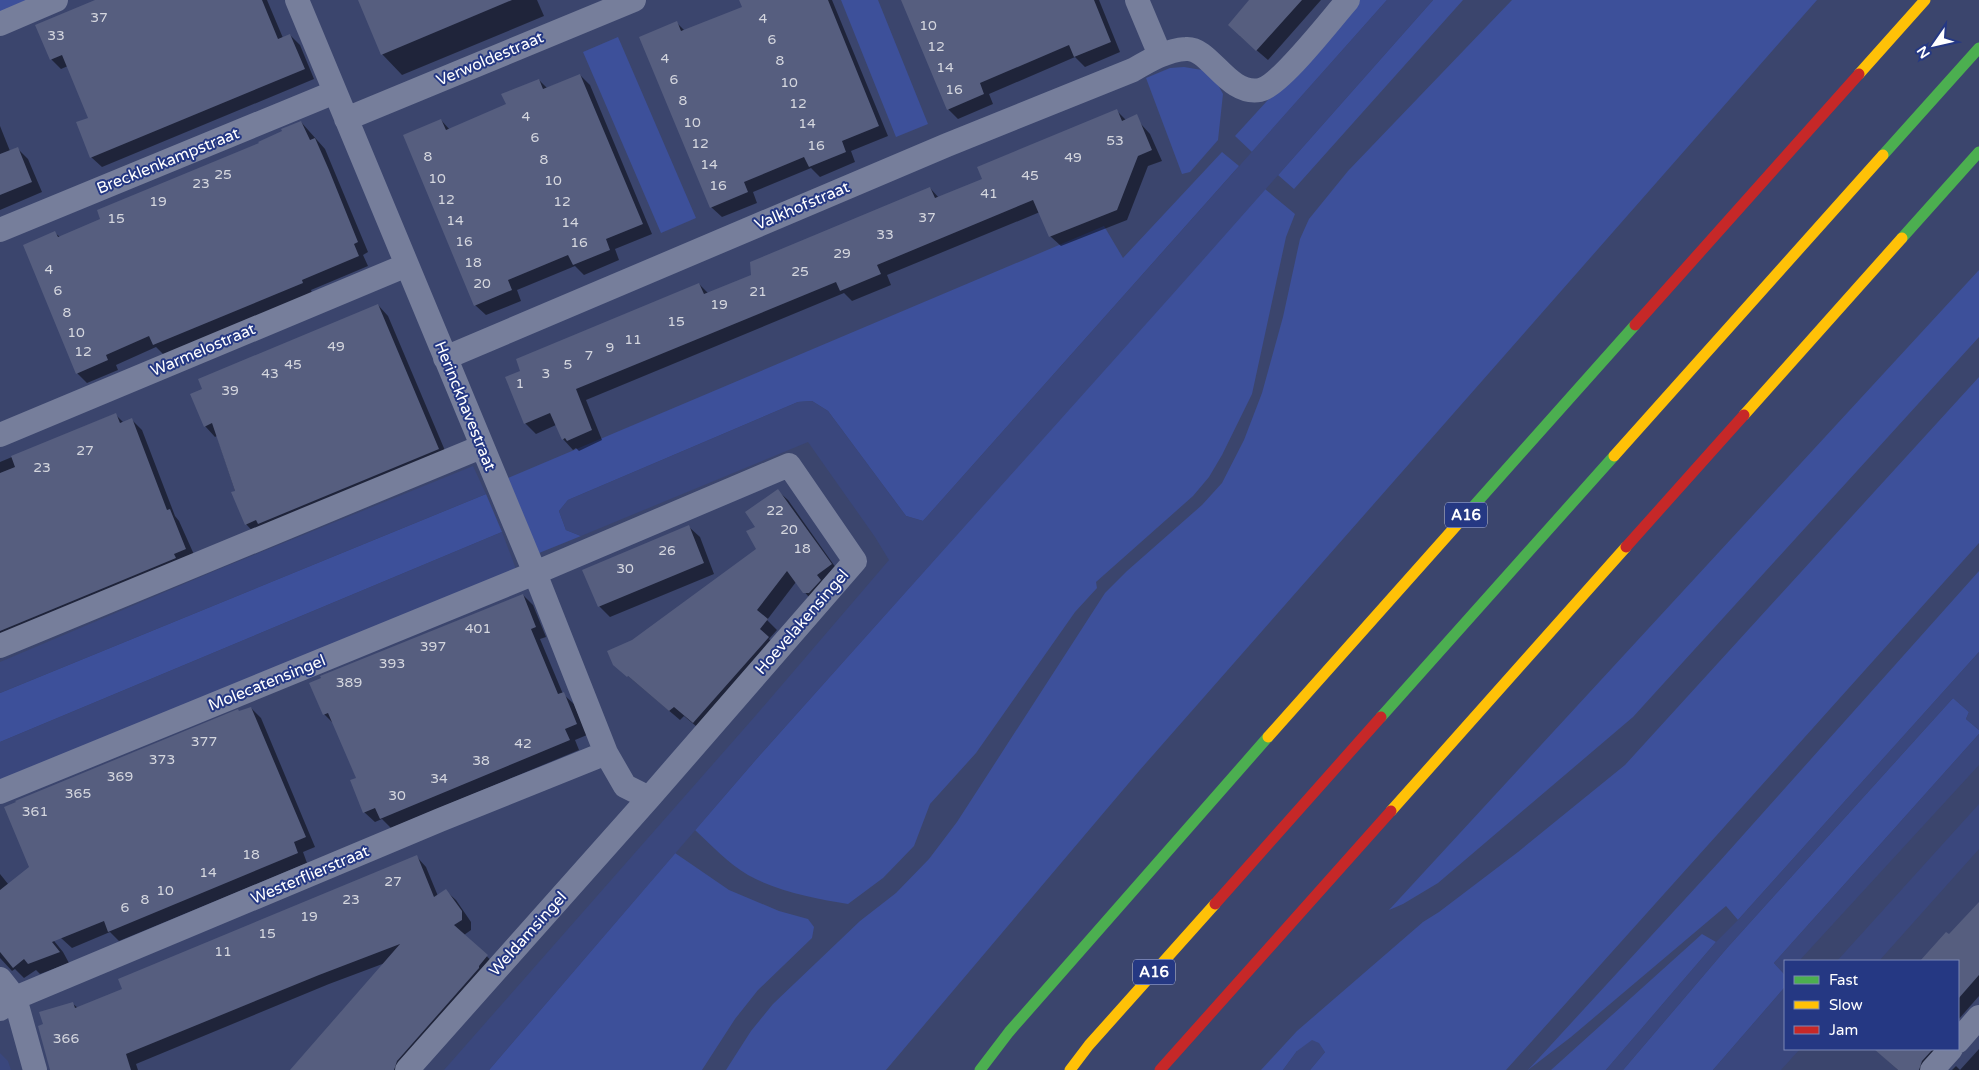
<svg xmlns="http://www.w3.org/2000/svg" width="1979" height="1070" font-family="'Varela Round',sans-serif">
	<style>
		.green { fill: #3d509a }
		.water { fill: #3a477d }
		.shadow { fill: #0007 }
		.building { fill: #565e7f }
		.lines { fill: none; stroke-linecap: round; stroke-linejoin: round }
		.street { stroke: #767e9b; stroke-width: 24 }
		.fast { stroke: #4caf50; stroke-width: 11 }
		.slow { stroke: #ffc107; stroke-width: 11 }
		.jam { stroke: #c62828; stroke-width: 11 }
		.labels { text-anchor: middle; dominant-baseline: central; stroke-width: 4; stroke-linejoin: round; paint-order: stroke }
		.number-label { font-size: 14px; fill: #d5d7df }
		.shield { fill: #253883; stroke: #bec3da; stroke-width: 1 }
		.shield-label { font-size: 15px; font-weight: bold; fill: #fff }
		.street-label { font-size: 16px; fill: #fff; stroke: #253883 }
	</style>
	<rect width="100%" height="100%" fill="#3b456d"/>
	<path class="green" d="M0,0H33L0,14Z
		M841,0H878L928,124L896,137Z
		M1359,0H1387L1252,152L1235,136Z
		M1433,0H1463L1294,189L1278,175Z
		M1512,0H1817L1139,771L886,1070H726L751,1031L773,1004L860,921L896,893L929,859L957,822L1105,593L1127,571L1202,505L1222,483L1244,440L1262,393L1283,317L1300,239L1309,219L1348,171Z
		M618,37L696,218L661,233L583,52Z
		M1184,67L1202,70L1217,83L1223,94L1218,140L1190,172L1182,174L1146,78L1170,68Z
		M1222,152L1239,166L923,521L906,516L828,411L812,401L798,402L568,500L559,511L566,530L581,536L539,553L508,478L1104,226L1123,258Z
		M1265,189L1295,214L1286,237L1252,394L1222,455L1209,477L1193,496L1096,582L1097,588L1075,612L976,753L930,804L914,846L883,878L848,904C817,899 776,891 748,875C728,863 712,846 695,830L759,756Z
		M1979,270V337L1633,717L1438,883L1403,904L1389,910Z
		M1979,377V543L1506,1070H1310L1325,1052L1297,1051L1283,1070H1261L1297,1031L1423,922L1439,912L1518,852L1625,765Z
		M486,494L502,532L0,742V693Z
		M1979,571V652L1738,920L1726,906L1571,1037L1528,1070L1719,862Z
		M1953,698L1969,712L1966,719L1979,730V734L1774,963L1785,975V987L1713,1070H1623L1727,948Z
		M675,853L729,890L779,911L808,919L814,927L812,938L758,990L735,1019L702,1070H489Z
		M1702,934L1716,942L1606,1070H1551Z"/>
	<path class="water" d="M1387,0H1433L1172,295L759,756L489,1070H444L757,714L889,560L875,537L808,442L581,536L566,530L559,511L568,500L798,402L812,401L828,411L906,516L923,521Z
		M473,466L486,494L0,693V662L217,570Z
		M502,532L516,569L0,781V742Z
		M1979,652V730L1966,719L1969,712L1953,698L1727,948L1623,1070H1606L1716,942L1738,920Z
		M1979,734V765L1799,961H1785V975L1774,963Z
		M1979,804V849L1879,961H1837Z
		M1785,987V1049H1800L1781,1070H1713Z
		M1312,1040L1319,1043L1325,1052L1310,1070H1283L1297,1051Z
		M0,1053L8,1061L11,1070H0Z"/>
	<path class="shadow" d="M98,0H267L283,38L290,35L300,45L314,79L102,167L91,157L89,118L68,66L61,69L51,59Z
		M372,0H537L544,16L402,75L382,54Z
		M741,0H832L888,136L851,151L855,162L820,177L811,168L753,192L757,203L722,217L711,207L677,23L685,31L744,7Z
		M903,0H1099L1120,52L1085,67L1075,57L989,94L993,104L958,119L948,109Z
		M1251,0H1321L1268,60L1240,36Z
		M580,75L590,85L652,234L615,249L619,260L584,275L575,266L517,290L521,301L486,315L475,305L441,120L450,130L507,105L539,80L547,88Z
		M1117,111L1127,121L1140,123L1150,134L1162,161L1148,166L1127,220L1061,246L1050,236L1040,212L887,275L891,285L852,301L844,293L586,400L602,440L579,451L576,448L573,450L563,439L556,425L536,434L525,423L699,284L709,294L753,275L930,188L939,198L983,180Z
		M301,122L325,149L368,252L363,255L368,266L311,290L312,293L164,355L156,347L116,365L118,370L87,383L77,373L55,233L60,237L102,220L260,144Z
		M0,126L10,151L17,148L28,159L42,192L0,210Z
		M378,305L388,316L449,460L256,535L246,524L217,436L215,437L205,426Z
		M115,414L124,423L132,420L142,430L175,516L179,521L196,559L0,646V462Z
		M778,491L788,500L841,575L814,603L796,582L767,620L777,630L769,639L778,648L703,732L684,716L680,720L614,664L632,642L758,549L757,527Z
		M689,527L700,537L714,574L610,617L599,606Z
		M523,595L533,605L546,637L540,639L563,694L574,704L587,735L575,740L579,750L391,828L382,819L375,822L364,812L357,779L334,724L324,714Z
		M251,708L261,718L315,847L303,852L307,863L119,941L110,932L72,948L61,938L240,713Z
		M417,857L426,867L438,896L446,891L456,900L471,922V930L464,935L497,966L407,1070H291L385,963L329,984L136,1064L138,1070H51L73,1004L78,1008L124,989Z
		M0,874L63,952L69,963L40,974L36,970L24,978L15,969L12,971L0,958Z
		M1979,904V996L1958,1020V961H1922L1947,934L1949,936Z
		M1875,1049H1937L1932,1070H1898Z
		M1979,1049V1070H1960Z
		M1956,1066L1960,1070H1952Z"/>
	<path class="building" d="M95,0H262L278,39L290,34L305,69L90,158L76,122L88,118L62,55L50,60L35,25Z
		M358,0H512L381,55Z
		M739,0H828L879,126L842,141L846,152L809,167L804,157L744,182L748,192L710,208L639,37L677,21L681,31L742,7Z
		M901,0H1094L1111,42L1074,57L1069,45L980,83L984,94L947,110Z
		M1249,0H1302L1256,51L1228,25Z
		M580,74L643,224L606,239L610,250L573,265L568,255L508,280L512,290L474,306L403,135L441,119L446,130L506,104L501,94L539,79L543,89Z
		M1117,109L1122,121L1137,114L1152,150L1138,156L1117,210L1049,237L1033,200L877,265L881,274L840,291L836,282L576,389L592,430L567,441L565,438L562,440L550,413L524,424L505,377L520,371L516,359L699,283L704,294L751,275L750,262L930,187L935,198L982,179L977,167Z
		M301,121L310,140L315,138L329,170L358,242L354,244L359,256L302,280L303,283L153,345L149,336L106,355L108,360L76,374L23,245L55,231L58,237L100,219L97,210L259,143L258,142L282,131L281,129Z
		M18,147L32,182L0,195V154Z
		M378,304L439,449L258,524L256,520L245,525L231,492L235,491L212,423L204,427L190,394L202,389L198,379Z
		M116,413L120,423L132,418L167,510L170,509L186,549L174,554L176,558L0,631V473L15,467L11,456Z
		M778,489L832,564L817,575L821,580L809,593H803L787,571L757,610L768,619L760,629L769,637L693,723L674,707L669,711L628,676L627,677L613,665L607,651L632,640L756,549L746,531L755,527L745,512Z
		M689,525L704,563L598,607L582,570Z
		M523,594L536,627L531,629L558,694L564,692L577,724L565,729L570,740L380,819L375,808L363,813L350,780L356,778L328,713L323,715L309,683L321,678L320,676Z
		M251,707L306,837L294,842L298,853L108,932L104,921L52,942L60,952L28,964L24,959L13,968L0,952V890L29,867L4,807L16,802L15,801L238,709L239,711Z
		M417,855L434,897L446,889L462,911V920L454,925L488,955L479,966V968L397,1061L394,1070H290L400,944L319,975L126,1054L131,1070H50L38,1026L43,1024L39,1012L73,1002L75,1008L122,989L118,979Z
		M1979,902V975L1958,999V961H1920L1946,932L1949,934Z
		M1874,1049H1933L1922,1061L1919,1070H1898Z"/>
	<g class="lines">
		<path class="street" d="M297,0L535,573L606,753L625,786L649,798
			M1137,0L1160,55
			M0,24L56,0
			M346,119L634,0
			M0,230L335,92
			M445,358L947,145L1133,70C1150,60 1167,50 1186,49C1210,47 1227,96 1260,90C1280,86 1332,18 1348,0
			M0,435L407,265
			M0,646L481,447
			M0,792L535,573L789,465L855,561L649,798L407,1070
			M0,979L15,998L440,820L606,753
			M0,1009L15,998L35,1070
			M1958,1041L1979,1017
			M1932,1070L1951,1049"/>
		<path class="fast" d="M1883,155L1979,48
			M1902,238L1979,152
			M1463,518L1635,325
			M1381,717L1614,456
			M980,1070L1009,1032L1268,737"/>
		<path class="slow" d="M1859,74L1925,0
			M1744,415L1902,238
			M1614,456L1883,155
			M1268,737L1463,518
			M1391,811L1626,547
			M1070,1070L1089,1045L1215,904"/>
		<path class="jam" d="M1635,325L1859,74
			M1626,547L1744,415
			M1215,904L1381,717
			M1160,1070L1391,811"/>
	</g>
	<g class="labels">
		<g class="number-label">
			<text x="99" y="17">37</text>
			<text x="763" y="18">4</text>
			<text x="928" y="25">10</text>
			<text x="56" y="35">33</text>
			<text x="772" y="39">6</text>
			<text x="936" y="46">12</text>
			<text x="665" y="58">4</text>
			<text x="780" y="60">8</text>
			<text x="945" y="67">14</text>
			<text x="674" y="79">6</text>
			<text x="789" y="82">10</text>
			<text x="954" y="89">16</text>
			<text x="683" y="100">8</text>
			<text x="798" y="103">12</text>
			<text x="526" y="116">4</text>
			<text x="692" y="122">10</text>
			<text x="807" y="123">14</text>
			<text x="535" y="137">6</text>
			<text x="1115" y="140">53</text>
			<text x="700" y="143">12</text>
			<text x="816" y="145">16</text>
			<text x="428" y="156">8</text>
			<text x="1073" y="157">49</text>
			<text x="544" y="159">8</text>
			<text x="709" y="164">14</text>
			<text x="223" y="174">25</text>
			<text x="1030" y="175">45</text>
			<text x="437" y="178">10</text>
			<text x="553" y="180">10</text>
			<text x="201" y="183">23</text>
			<text x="718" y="185">16</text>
			<text x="989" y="193">41</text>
			<text x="446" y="199">12</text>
			<text x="158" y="201">19</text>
			<text x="562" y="201">12</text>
			<text x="927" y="217">37</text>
			<text x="116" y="218">15</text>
			<text x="455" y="220">14</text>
			<text x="570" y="222">14</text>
			<text x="885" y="234">33</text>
			<text x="464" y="241">16</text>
			<text x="579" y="242">16</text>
			<text x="842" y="253">29</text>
			<text x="473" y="262">18</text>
			<text x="49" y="269">4</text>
			<text x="800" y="271">25</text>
			<text x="482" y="283">20</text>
			<text x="58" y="290">6</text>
			<text x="758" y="291">21</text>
			<text x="719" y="304">19</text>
			<text x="67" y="312">8</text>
			<text x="676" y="321">15</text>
			<text x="76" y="332">10</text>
			<text x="633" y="339">11</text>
			<text x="336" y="346">49</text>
			<text x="610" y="347">9</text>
			<text x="83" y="351">12</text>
			<text x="589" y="355">7</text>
			<text x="293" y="364">45</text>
			<text x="568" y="364">5</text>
			<text x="270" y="373">43</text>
			<text x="546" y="373">3</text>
			<text x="520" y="383">1</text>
			<text x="230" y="390">39</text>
			<text x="85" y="450">27</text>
			<text x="42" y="467">23</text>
			<text x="775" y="510">22</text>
			<text x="789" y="529">20</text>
			<text x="802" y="548">18</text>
			<text x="667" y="550">26</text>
			<text x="625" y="568">30</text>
			<text x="478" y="628">401</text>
			<text x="433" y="646">397</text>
			<text x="392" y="663">393</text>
			<text x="349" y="682">389</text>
			<text x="204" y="741">377</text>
			<text x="523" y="743">42</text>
			<text x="162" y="759">373</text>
			<text x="481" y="760">38</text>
			<text x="120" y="776">369</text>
			<text x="439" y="778">34</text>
			<text x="78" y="793">365</text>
			<text x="397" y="795">30</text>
			<text x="35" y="811">361</text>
			<text x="251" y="854">18</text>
			<text x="208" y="872">14</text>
			<text x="393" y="881">27</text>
			<text x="165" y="890">10</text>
			<text x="145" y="899">8</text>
			<text x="351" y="899">23</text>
			<text x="125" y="907">6</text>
			<text x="309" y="916">19</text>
			<text x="267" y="933">15</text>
			<text x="223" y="951">11</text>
			<text x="66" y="1038">366</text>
		</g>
		<g class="shield">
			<rect x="1445" y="502.5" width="42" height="25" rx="4"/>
			<rect x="1133" y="959.5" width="42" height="25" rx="4"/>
		</g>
		<g class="shield-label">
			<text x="1466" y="515">A16</text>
			<text x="1154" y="972">A16</text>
		</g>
		<g class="street-label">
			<text transform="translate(490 59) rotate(-23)">Verwoldestraat</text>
			<text transform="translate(168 161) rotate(-22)">Brecklenkampstraat</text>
			<text transform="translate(802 206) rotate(-23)">Valkhofstraat</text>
			<text transform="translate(203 350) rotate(-23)">Warmelostraat</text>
			<text transform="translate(465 406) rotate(68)">Herinckhavestraat</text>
			<text transform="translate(802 622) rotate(-49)">Hoevelakensingel</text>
			<text transform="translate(267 683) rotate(-22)">Molecatensingel</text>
			<text transform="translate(310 875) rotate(-23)">Westerflierstraat</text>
			<text transform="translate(528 934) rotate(-48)">Weldamsingel</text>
		</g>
	</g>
	<rect x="1784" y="960" width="175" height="90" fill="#253883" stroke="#7c88b5"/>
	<rect x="1794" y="976" width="25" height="8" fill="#4caf50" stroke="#7c88b5"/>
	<text x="1829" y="985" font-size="15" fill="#ffffff">Fast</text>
	<rect x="1794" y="1001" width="25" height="8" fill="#ffc107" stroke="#7c88b5"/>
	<text x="1829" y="1010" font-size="15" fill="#ffffff">Slow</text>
	<rect x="1794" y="1026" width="25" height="8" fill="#c62828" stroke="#7c88b5"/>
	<text x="1829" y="1035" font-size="15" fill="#ffffff">Jam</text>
	<g transform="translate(1934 45) rotate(236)" stroke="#253883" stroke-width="4" paint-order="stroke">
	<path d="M0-4L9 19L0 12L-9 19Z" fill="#ffffff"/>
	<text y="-8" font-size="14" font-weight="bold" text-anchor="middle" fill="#ffffff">N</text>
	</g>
</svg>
